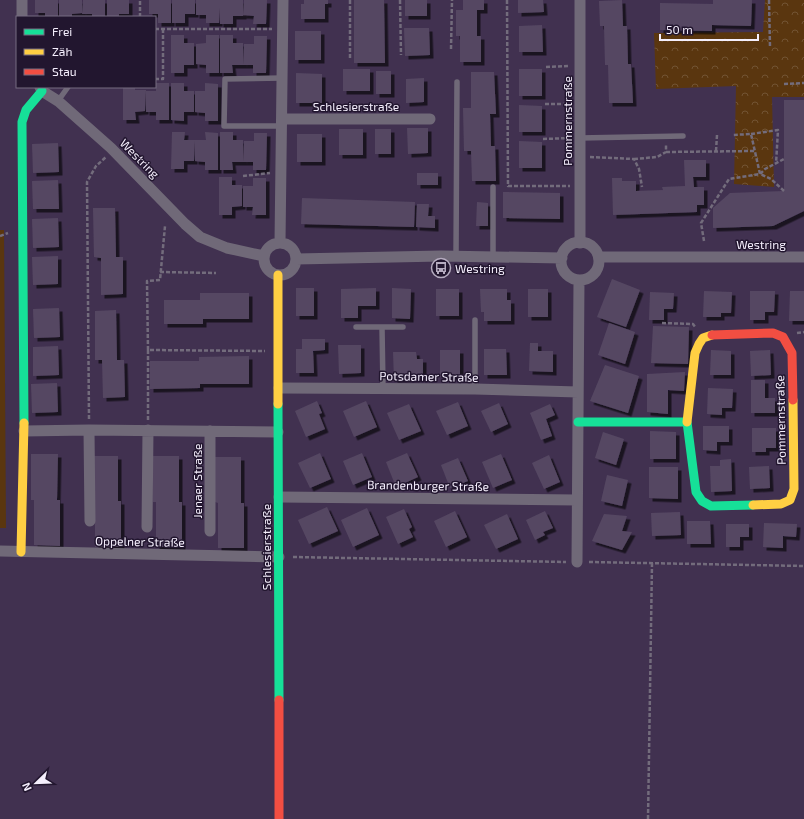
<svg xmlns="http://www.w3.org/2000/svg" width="804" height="819" font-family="'Exo 2',sans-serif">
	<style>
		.grass { fill: #5a360f }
		.park { fill: url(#park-crowns) }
		.building { fill: #554762; filter: url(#shadow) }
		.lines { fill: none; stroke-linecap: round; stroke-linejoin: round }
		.path { stroke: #736c7c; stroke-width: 2.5; stroke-dasharray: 4 2; stroke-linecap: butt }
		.lane { stroke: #706978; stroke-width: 5.5 }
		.street { stroke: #706978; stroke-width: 11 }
		.fast { stroke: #16e098; stroke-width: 9 }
		.slow { stroke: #ffcf43; stroke-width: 9 }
		.jam { stroke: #f24e42; stroke-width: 9 }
		.labels { text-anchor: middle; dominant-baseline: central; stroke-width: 3; stroke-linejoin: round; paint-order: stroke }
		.street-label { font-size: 12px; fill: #f5effd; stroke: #22162f }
		.poi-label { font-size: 12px; fill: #f5effd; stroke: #22162f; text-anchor: start }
	</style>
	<defs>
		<pattern id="park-crowns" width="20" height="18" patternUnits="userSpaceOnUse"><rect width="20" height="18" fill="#5a360f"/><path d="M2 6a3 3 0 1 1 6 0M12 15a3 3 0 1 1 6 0" fill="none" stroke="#725333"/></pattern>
		<filter id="shadow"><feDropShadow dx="3.5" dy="3.5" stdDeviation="0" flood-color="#0009"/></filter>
	</defs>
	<rect width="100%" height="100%" fill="#413150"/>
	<path class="grass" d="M0,230H4L6,528H0Z"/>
	<path class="park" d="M765,0H804V97H772L774,187L734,184L736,86L656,89L654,33L763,32Z"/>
	<path class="building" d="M35,0H58V17H45V13H35Z
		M59,0H82V13L72,14V17H59Z
		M83,0H105V17H92V14H82Z
		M107,0H129V14H119V17H107Z
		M149,0H171V23H158V14H149Z
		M172,0H195V14H185V23H172Z
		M196,0H243V16H233V24H220L219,8V23H206V15H196Z
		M244,0H267L266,24H253L254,16L243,15Z
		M304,0H328V4H325V19H301V4H304Z
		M354,0H384L385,63H354Z
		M405,0H427V16H405Z
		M463,0H484V10H477V36H481V62H460V36H456V10H463Z
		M518,0H543L544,12L518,13Z
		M622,0L623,26H627L628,64H631L633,103H609L608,65H605L604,26H600L599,1Z
		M713,0H752L751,26L712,25V31L660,30V3L713,4Z
		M542,25L543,52H519V26Z
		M404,28H429L430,55L405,56Z
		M295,31H321V60H295Z
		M171,35H184V43H194V65H184V73H171Z
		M206,35H219V73H206V65L196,64V44L206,43Z
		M220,35H233V43H243V65H232L233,73H220Z
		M254,36H267L266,73H253V65H243L244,44H254Z
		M343,69H370V91H343Z
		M519,69H542V96H519Z
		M376,71H391V94H376Z
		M471,72H494L496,114H490L491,146H495L496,181H472L471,151H464L463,108H471Z
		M296,73L322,74V103H296Z
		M424,78V102L406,103V79Z
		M156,83H169V120H156V112H146V91H156Z
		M171,83H184V91H194V112H184V121L171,120Z
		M205,83L218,84V121H205V113L195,112V91H205Z
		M123,87H135V90H146L145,111L135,112L136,120H123Z
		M784,100H804V211L773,226L713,228V208L730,193L784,191Z
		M519,105L542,106V132H519Z
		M407,128H428V153L408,154Z
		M339,129H363V155H339Z
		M375,129H391V154H375Z
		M172,132H185L184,140H195L194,161H184V169H171Z
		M205,132L218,133V170H205V162L195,161V140H206Z
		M220,132H233V140H243V162H232L233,170H220Z
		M254,133H267L266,170H253V162H243L244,141H254Z
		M297,134H322V162H297Z
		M519,141L542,142V168H519Z
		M58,143L59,172L33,173L32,144Z
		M684,160H706V177H693L694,187H704V205H697V212L613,215L612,178H622V181H636V191L663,190L662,187L685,186Z
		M417,173H438V185H417Z
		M219,177H232V185H242V206L232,207V215H219Z
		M253,178H266V215H252L253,207H243V186H253Z
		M58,180L59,209H33L32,181Z
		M503,192L560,193V219L503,218Z
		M302,198L415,202L414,227L301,224Z
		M477,202L488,203V226H476Z
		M417,204H429L428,216H435V228L416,227Z
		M93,208H115L116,257H123V294L101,295V258L94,257Z
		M58,218L59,247L33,248L32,219Z
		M58,256V284L33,285L32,257Z
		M612,279L640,290L626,327L597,317Z
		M296,288H314V316H296Z
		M376,288V306H358V318H341V289Z
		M392,288L411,289L410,319L392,318Z
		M436,289H459V316H436Z
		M480,289H507V300H511V321H484V312H481Z
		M528,289H548V317H528Z
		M704,291L732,292L731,313H721V317H703Z
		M750,291H775L774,312H765V320H750Z
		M790,291H804V321H789Z
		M650,292L674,293L673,309H664V320H649Z
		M200,293H249V319H203V324H164V300H200Z
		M59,308L60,337L34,338L33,309Z
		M116,310L117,360H124L125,397L103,398L102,360H95V311Z
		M609,323L635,332L625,364L598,355Z
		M653,326L689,327L688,364L651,363Z
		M302,339H325V350L313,351L314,373H296V349H302Z
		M530,343H538V351H553V372L529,371Z
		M338,345H361V373L339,374Z
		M58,346L59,375L33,376V347Z
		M484,349H506L507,375H484Z
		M440,350H460V376L440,377Z
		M711,350L731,351V375H710Z
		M770,350L771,375L751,376L750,351Z
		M393,352H416L417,359H423V378L394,379Z
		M249,356V384H200V388L150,389V361H199V357Z
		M605,365L639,376L628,413L590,401Z
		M685,372L684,391L668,390V414L647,412V374Z
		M751,380H765V398H775V413H751Z
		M57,383L58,412L32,413L31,384Z
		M708,388L733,389L732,408H722V415L707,414Z
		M317,401L322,413L319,414L325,429L306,437L295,411Z
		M366,401L377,427L354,437L343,411Z
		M458,402L468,426L447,435L436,411Z
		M499,403L508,424L491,432L481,411Z
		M409,404L421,431L399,440L387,413Z
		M550,404L555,415L546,419L552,436L541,440L530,413Z
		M703,426H729V442H717V451L703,450Z
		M752,428H776V448H766V452H752Z
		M650,431L676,432V459H650Z
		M603,432L624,439L616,465L595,458Z
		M320,453L331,479L310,488L298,463Z
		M362,453L372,477L353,485L343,461Z
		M407,453L418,477L396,487L386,462Z
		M31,454H58L57,500H60V546L34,545V500H31Z
		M501,454L512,480L493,488L482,462Z
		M549,455L560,482L544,489L532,463Z
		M92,456H118V501H121V547H95V501Z
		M153,456H179V502H182V547H156V502H153Z
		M215,457H241V503H244V548H218V503L215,502Z
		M458,458L468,481L450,488L441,465Z
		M731,459L732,491L711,492L710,466H720V460Z
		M769,466L770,488L750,489L749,467Z
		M649,467H678V499L649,498Z
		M607,475L628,480L622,506L601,501Z
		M327,507L338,531L309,544L298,520Z
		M367,508L379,535L353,547L341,520Z
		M404,509L412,527L409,529L413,537L398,544L386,517Z
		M455,511L467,537L446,547L434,521Z
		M545,511L553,528L543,532L545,535L535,540L526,520Z
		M680,512L681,535L652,536L651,513Z
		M507,514L518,539L496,549L484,525Z
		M604,514L627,516L622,531L632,532L622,550L592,541Z
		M687,521H710L711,544H687Z
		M764,523L797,524L796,537L783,536V548L763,547Z
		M726,524H749V537H740V547H726Z"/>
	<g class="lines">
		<path class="path" d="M350,0V60
			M400,0L401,55
			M507,0L508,186H570
			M769,0L770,47
			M140,17V0
			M155,29H272
			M451,49L452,0
			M546,67L570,66
			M155,79H163V29
			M784,84L804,83
			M545,104H570
			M751,134L778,130L776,164
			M543,139L570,138
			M716,151L717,135
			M666,152L754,151
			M590,157L634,159L639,169L642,187
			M634,159L657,157L666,152V144
			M243,176L270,173
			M784,191L771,179L760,174L765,169L784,159
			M0,236L8,233
			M704,241L701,223L729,179L760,174L751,134L733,135
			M160,272L216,273
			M662,323L693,324L696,328
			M797,333L804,332
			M148,350L147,281L160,280L165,226
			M89,419L87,182L96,166L106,157
			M148,420V350L265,351
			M293,557L566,562
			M589,562L804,566
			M648,819L652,563"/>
		<path class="lane" d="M58,101L68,87
			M282,126H224L225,79L282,78
			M580,138L683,136
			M456,257L457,82
			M493,257V187
			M475,320V389
			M356,327H382
			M383,388L382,327H403"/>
		<path class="street" d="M22,17V0
			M40,87L42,91L58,101L111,148L185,224L200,237L227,248L264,256
			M282,119H430
			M280,242L283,0
			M561 261a19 19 0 1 1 38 0a19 19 0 1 1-38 0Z
			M264 259a16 16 0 1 1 32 0a16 16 0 1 1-32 0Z
			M580,243V0
			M599,257H804
			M296,259L441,256L562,258
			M279,388L475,389L578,392
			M89,430L90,521
			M24,431L89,430L278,432
			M210,431V531
			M279,497L577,500
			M147,527L148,430
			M0,551L279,557
			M577,562L579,280"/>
		<path class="fast" d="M278,404L279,700
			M578,422H687L696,492L702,501L711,506L753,505
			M24,423L22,122L26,110L42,91"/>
		<path class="slow" d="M278,275V404
			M687,422L695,353L699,344L703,338L712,335
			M753,505L781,504L790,500L794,489L793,400
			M21,552L24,423"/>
		<path class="jam" d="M712,335L773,333L783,337L792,353L793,400
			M279,700V819"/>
	</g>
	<defs>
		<g id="bus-ring" transform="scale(1)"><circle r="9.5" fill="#22162f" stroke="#b6acc0" stroke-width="1.5"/><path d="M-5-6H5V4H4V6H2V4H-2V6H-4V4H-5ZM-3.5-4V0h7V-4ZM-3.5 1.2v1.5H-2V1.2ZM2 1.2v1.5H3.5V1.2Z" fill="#b6acc0"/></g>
	</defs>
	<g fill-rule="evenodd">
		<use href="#bus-ring" x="441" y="268"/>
	</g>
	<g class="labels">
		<g class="street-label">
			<text x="356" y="106">Schlesierstraße</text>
			<text transform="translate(567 121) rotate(-90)">Pommernstraße</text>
			<text transform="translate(140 158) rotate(45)">Westring</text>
			<text x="761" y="244">Westring</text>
			<text transform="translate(429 376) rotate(1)">Potsdamer Straße</text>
			<text transform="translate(780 420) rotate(-91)">Pommernstraße</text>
			<text transform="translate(197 481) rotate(-90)">Jenaer Straße</text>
			<text transform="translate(428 485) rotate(1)">Brandenburger Straße</text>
			<text transform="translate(140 541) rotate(1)">Oppelner Straße</text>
			<text transform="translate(266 547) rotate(-90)">Schlesierstraße</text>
		</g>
		<g class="poi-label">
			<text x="455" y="268">Westring</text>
		</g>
	</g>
	<rect x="16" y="16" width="140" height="72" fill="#22162f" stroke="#766d81"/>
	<rect x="24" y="29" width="20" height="6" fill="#16e098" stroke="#766d81"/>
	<text x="52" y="36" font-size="12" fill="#f5effd">Frei</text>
	<rect x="24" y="49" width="20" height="6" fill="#ffcf43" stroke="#766d81"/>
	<text x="52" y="56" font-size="12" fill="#f5effd">Zäh</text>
	<rect x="24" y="69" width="20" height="6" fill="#f24e42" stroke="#766d81"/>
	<text x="52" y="76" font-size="12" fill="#f5effd">Stau</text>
	<g transform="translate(36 783) rotate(247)" stroke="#22162f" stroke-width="3" paint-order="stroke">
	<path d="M0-3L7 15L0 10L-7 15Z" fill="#f5effd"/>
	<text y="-6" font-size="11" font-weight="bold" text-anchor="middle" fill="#f5effd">N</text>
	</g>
	<path d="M660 34v6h98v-6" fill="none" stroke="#f5effd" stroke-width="2"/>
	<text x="666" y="34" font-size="12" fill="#f5effd" stroke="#22162f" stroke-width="3" paint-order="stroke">50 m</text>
</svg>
